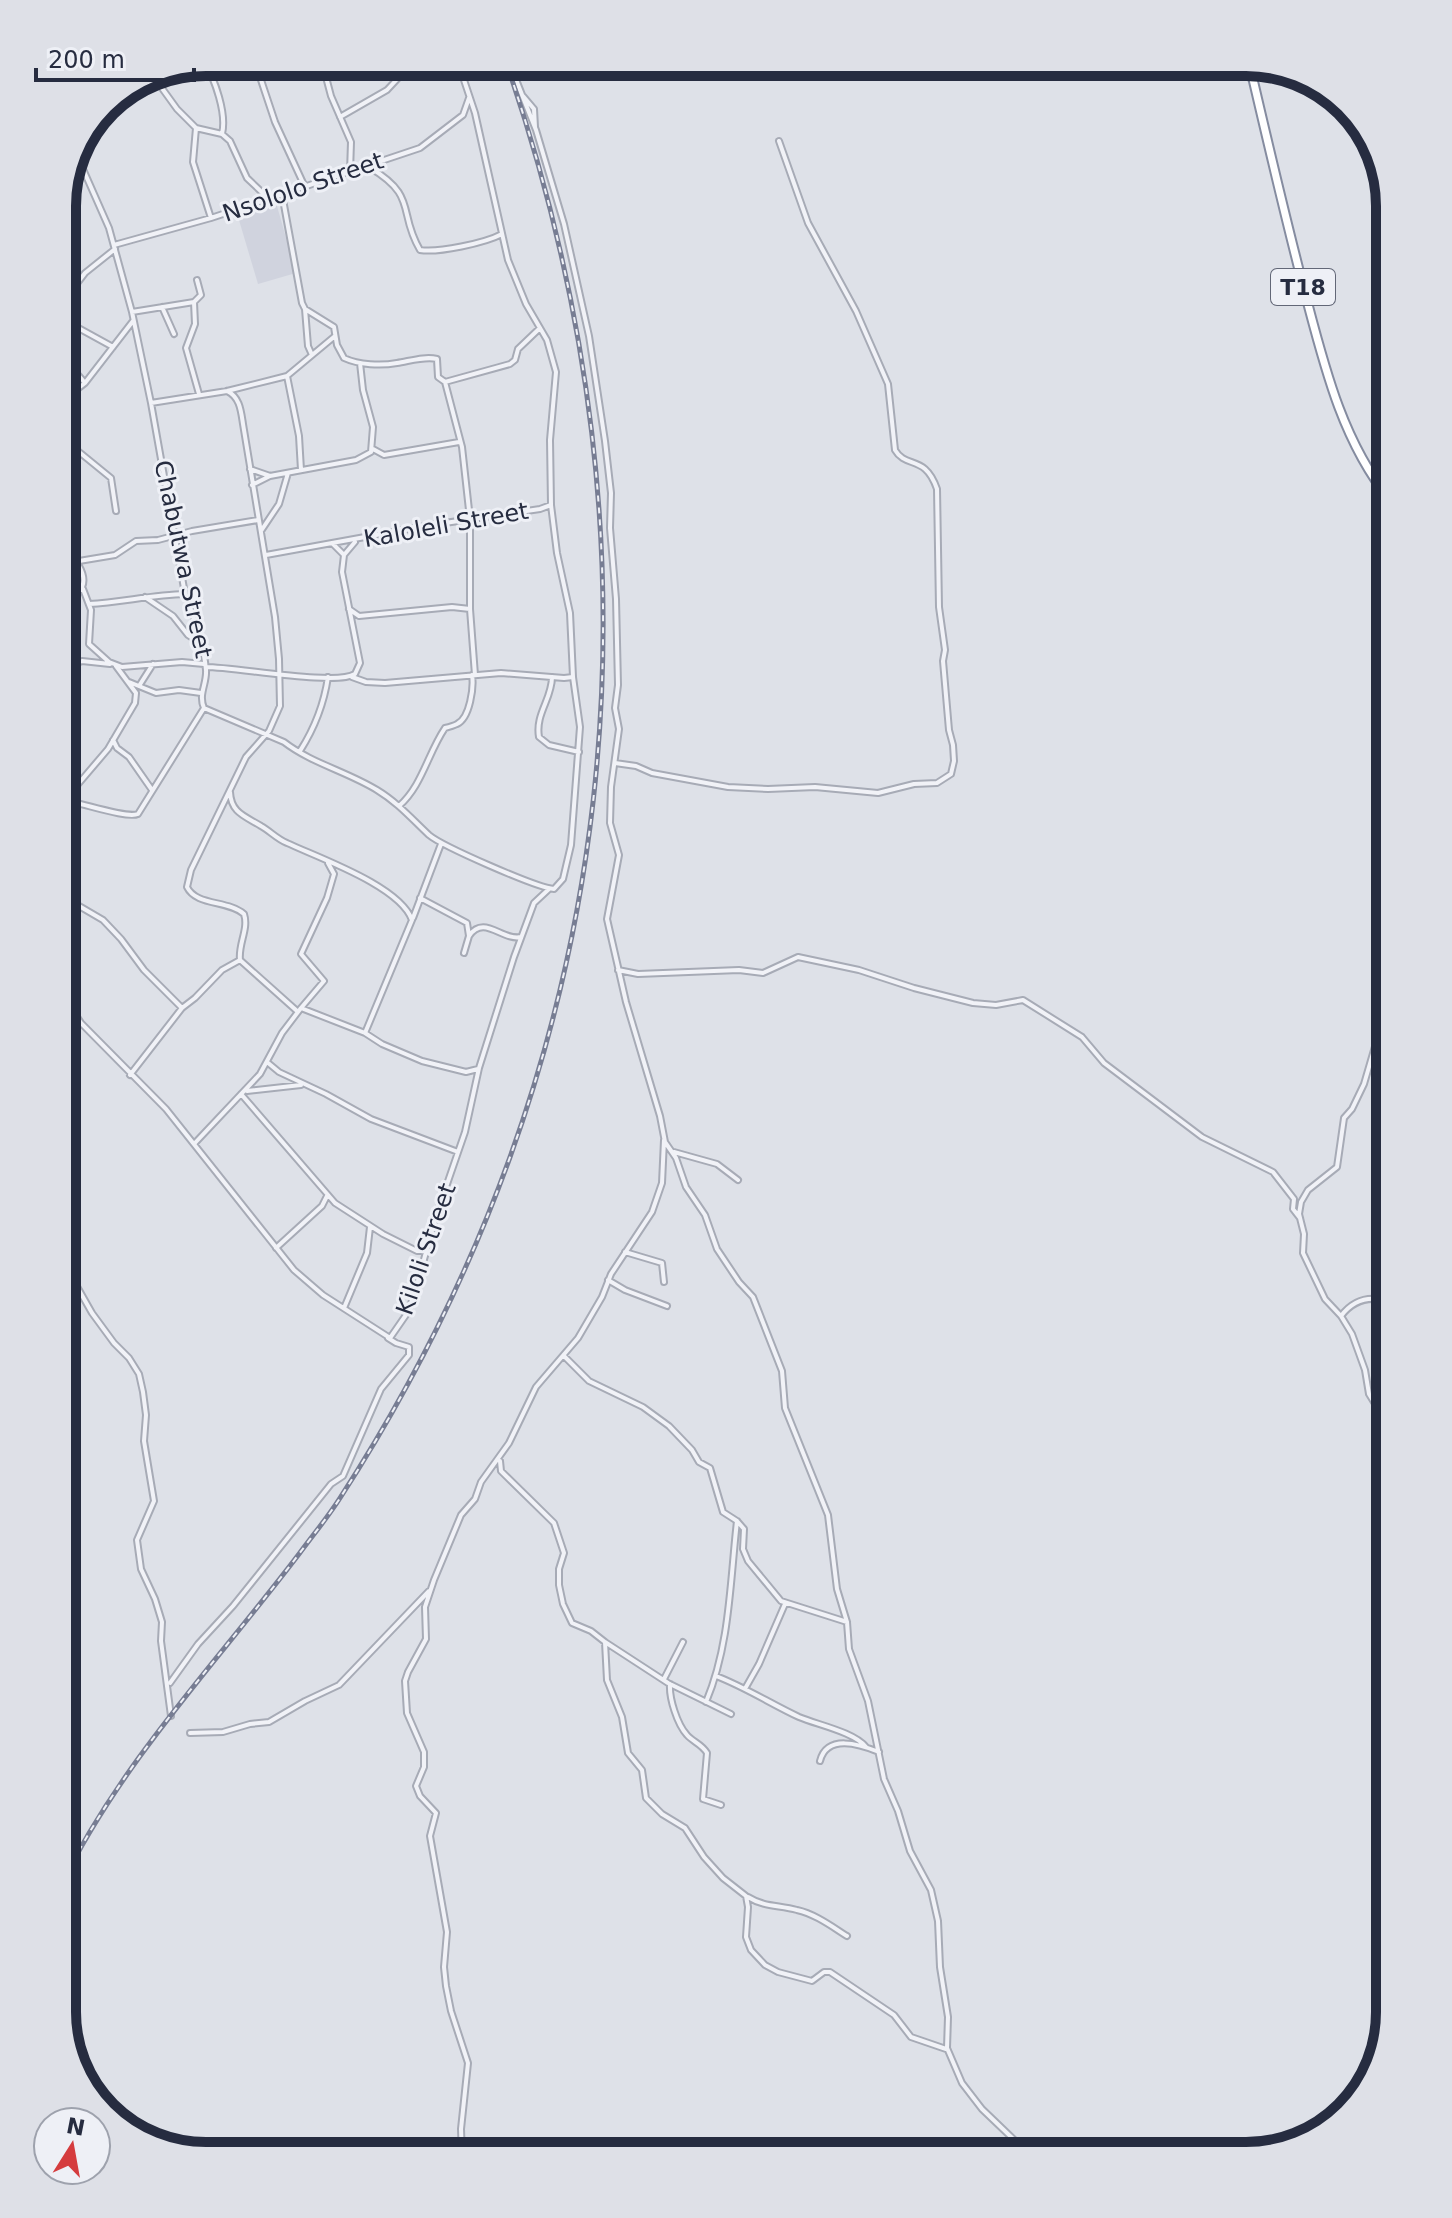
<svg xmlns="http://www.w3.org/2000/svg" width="1452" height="2218" font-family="'DejaVu Sans',sans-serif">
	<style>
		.built { fill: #d0d3de }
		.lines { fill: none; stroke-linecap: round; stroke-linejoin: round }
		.minor-casing { stroke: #a7abb6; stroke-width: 8 }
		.trunk-casing { stroke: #858ca0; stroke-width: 11 }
		.minor { stroke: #f1f2f7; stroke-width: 4 }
		.trunk { stroke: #fff; stroke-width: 7 }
		.rail-casing { stroke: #777d93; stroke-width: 5 }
		.rail { stroke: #eef0f6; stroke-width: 2; stroke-dasharray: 6; stroke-linecap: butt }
		.labels { text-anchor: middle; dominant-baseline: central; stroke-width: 6; stroke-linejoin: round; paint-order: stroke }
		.shield { fill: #eef0f6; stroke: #626777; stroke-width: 2 }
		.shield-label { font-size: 22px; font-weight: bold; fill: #262c40 }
		.street-label { font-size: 24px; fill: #262c40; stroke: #eef0f6 }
		.rim { fill: none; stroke: #262c40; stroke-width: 10 }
	</style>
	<rect width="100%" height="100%" fill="#dee1e8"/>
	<path class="built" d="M275,199L296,273L258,284L236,210Z"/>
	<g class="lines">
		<g class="minor-casing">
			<path id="minor" d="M204,62C215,79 227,114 222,134
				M255,62L275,122L304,185
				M322,62L331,96L351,142L350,172
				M509,62L536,130L564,224L589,336L605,441L611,493L610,528L616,599L618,685L615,708L619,729L611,787L610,823L619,855L607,919L626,1002L660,1116L665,1142L676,1158L686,1187L705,1215L717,1249L739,1282L753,1297L782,1371L785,1408L828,1515L837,1589L847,1622L849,1649L868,1701L884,1779L898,1811L910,1851L931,1890L938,1921L940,1967L948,2017L947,2048L962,2083L982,2109L1031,2156
				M151,73L177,109L196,128L222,134L230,141L247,178L269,199
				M523,96L534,109L535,127
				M340,117L387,90L401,75L420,62
				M94,126L117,96
				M196,128L193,162L211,218
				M79,160L109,228L132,312L151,403L185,594C194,617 204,645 206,670C207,684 198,694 204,708L284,742C311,763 348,772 377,790C397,802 412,819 429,835C442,846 537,888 554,889L563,879L571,845L580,727L573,677L570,613L557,553L551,505L550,440L556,372L547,340L526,304L508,260L475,113L458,62
				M369,167C419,197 397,211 420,250C438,253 485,243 502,234
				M282,194L302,303L305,309L334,327L337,345L344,358C359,365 381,366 397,363C410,361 425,356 437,359L438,377L445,382L462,447L470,519V609L475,675
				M114,245L211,218L420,148L463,115L469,98
				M194,302L195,324L186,348L199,394
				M62,303L85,273L115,249
				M162,307L174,334
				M305,309L308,346L312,355
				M132,312L194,302L201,295L197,280
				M62,319L113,347
				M62,356L85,383
				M287,376L299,436L301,470
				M445,382L510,364L515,360L518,349L540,328
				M227,391C240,397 241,411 243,424L275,617L279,659L280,706L269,731L246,757L191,870L187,887C196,906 228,900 244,914C249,929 238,944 240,960
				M62,401L85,383L133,321
				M151,403L227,391L287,376L335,336
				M62,438L111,478L116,511
				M373,449L384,455L459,442
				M250,469L270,476L356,460L371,452L373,427L363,390L360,363
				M252,485L270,476
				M261,531L279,504L288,473
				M266,555L431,525L540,509L551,505
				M344,555L355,542
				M73,562L115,555L136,541L158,540L192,531L258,520
				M83,589L91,610L89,644L109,662L122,667L182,662L204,664
				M145,597L173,616L188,635L200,643
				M89,604C122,602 152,595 185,594
				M62,608C77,594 91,587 79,566L62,559
				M349,609L359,616L452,607L470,609
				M206,667C236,667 336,686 355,674L360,663L342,572L344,555L333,544
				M62,669L82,661L110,664
				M352,677L366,682L385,683L501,673L564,678L573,677
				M552,677C552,699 535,714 539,737L549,745L579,752
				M129,682L156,693L179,690L201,693
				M139,686L153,664
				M113,740L117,748L129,757L152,790
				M300,751C314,729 324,704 328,677
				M615,763L636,766L652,773L728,787L768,789L815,787L878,793L914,784L937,783L951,774L954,761L953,745L949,730L943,661L945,650L939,607L937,489C925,454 906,469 895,450L888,384L856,311L808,223L779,141
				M230,792C231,813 245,816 261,826C270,831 277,839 287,843C319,858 400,886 412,920L365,1033
				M62,800C80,802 126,819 138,814L204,708
				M62,803L108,749L135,703L136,693L116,666
				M399,806C422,786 428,753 445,728C449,727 453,726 457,724C470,718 474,687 472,675
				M62,896L103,920L121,939L144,970L182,1008
				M420,898L467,923L469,936L464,953
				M413,918L441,844
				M469,936C484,914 502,941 521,937
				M618,970L638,974L739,970L763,973L798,957L859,970L914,988L973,1003L996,1005L1023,1000L1082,1037L1104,1063L1202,1137L1273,1172L1294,1199L1293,1209L1300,1218
				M62,994L81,1023L166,1109L294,1270L323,1295L390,1338L408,1312L415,1292L436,1216L465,1132L479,1068L514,957L534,903L549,889
				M301,1008L324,981L301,954L327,898L334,874L328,863
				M267,1062L279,1072L326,1094L371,1119L458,1152
				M130,1075L182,1008L195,998L222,970L240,960L297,1011
				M247,1091L301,1085
				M241,1094L335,1203L383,1234L417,1251H426
				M194,1144L260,1074L282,1033L301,1008L365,1033L382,1044L422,1061L466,1072L478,1069
				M674,1152L717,1164L738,1180
				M276,1248L322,1206L327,1196
				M625,1252L662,1263L664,1282
				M62,1260L92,1313L114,1343L129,1358L139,1374L143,1392L146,1415L144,1441L154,1501L137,1540L141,1569L155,1599L162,1622L161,1641L171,1716
				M608,1280L625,1290L667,1306
				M344,1308L367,1253L370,1227
				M1341,1316C1354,1299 1370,1295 1390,1302
				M564,1356L589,1381L643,1407L669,1426L692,1450L699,1462L710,1468L723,1512L737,1521L744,1529L743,1549L748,1561L781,1601L847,1622
				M1390,1438L1383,1417L1369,1394L1365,1370L1352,1334L1341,1316L1325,1299L1303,1253L1304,1234L1299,1214L1301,1202L1308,1190L1337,1167L1344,1118L1352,1109L1364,1084L1376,1043L1390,1019
				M500,1461L501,1471L554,1523L564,1553L559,1569V1585L563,1604L572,1623L591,1631L605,1642L607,1680L622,1717L628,1753L642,1770L646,1798L662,1814L685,1828L704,1857L723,1878L746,1896L748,1907L746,1937L751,1950L765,1965L778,1972L812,1981L824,1972H830L894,2015L911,2037L946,2049
				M605,1642L668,1683L731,1714
				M716,1676C745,1687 771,1704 799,1717C818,1725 854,1732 866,1747
				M664,1679L683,1642
				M170,1683L198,1644L233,1606L331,1484L343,1476L381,1389L409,1355V1347L396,1343L388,1338
				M670,1684C669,1698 677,1724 687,1735C693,1742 702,1744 707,1753L703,1799L721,1805
				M746,1687L759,1664L785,1604
				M706,1702C730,1645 730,1582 737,1521
				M190,1733L223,1732L250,1724L269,1722L305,1701L339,1685L429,1591
				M820,1761C827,1734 859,1744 879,1752
				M748,1897C764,1907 779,1905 797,1910C815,1914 831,1926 847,1936
				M1376,2065L1390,1991
				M462,2156L461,2129L468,2063L451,2011L446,1986L444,1967L447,1932L430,1836L436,1813L420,1796L416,1786L424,1767V1752L407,1713L405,1681L408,1672L426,1639L425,1607L434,1580L461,1515L475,1499L481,1482L509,1443L536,1387L578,1338L602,1297L611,1274L652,1212L662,1183L664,1140"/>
		</g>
		<g class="trunk-casing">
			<path id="trunk" d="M1249,62C1267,139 1285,217 1305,293C1324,365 1342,441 1390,500"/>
		</g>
		<use href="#minor" class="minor"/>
		<use href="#trunk" class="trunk"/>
		<g class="rail-casing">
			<path id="rail" d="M62,1883C122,1761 217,1662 299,1554C313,1535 328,1517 340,1498C624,1060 676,554 506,62"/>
		</g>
		<use href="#rail" class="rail"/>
	</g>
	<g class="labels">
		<rect class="shield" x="1271" y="269" width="64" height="36" rx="6"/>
		<g class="shield-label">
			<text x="1303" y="287">T18</text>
		</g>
		<g class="street-label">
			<text transform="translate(303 187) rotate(-19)">Nsololo Street</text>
			<text transform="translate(446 525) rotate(-10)">Kaloleli Street</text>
			<text transform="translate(183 559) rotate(78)">Chabutwa Street</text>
			<text transform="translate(426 1249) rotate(-71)">Kiloli Street</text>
		</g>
	</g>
	<path d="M0 0H1452V2218H0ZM206 76H1246A130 130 0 0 1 1376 206V2012A130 130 0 0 1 1246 2142H206A130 130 0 0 1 76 2012V206A130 130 0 0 1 206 76Z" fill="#dee0e7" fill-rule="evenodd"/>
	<path class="rim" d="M206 76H1246A130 130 0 0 1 1376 206V2012A130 130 0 0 1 1246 2142H206A130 130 0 0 1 76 2012V206A130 130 0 0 1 206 76Z"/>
	<g transform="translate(72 2146) rotate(11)"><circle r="38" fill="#eef0f6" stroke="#9ea2ad" stroke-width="2"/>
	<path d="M0-6L14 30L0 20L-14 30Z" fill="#d53c3e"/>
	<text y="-12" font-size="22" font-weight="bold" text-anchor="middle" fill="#262c40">N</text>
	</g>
	<path d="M36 68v12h158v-12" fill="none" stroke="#262c40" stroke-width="4"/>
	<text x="48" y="68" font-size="24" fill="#262c40" stroke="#eef0f6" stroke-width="6" paint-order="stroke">200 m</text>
</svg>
